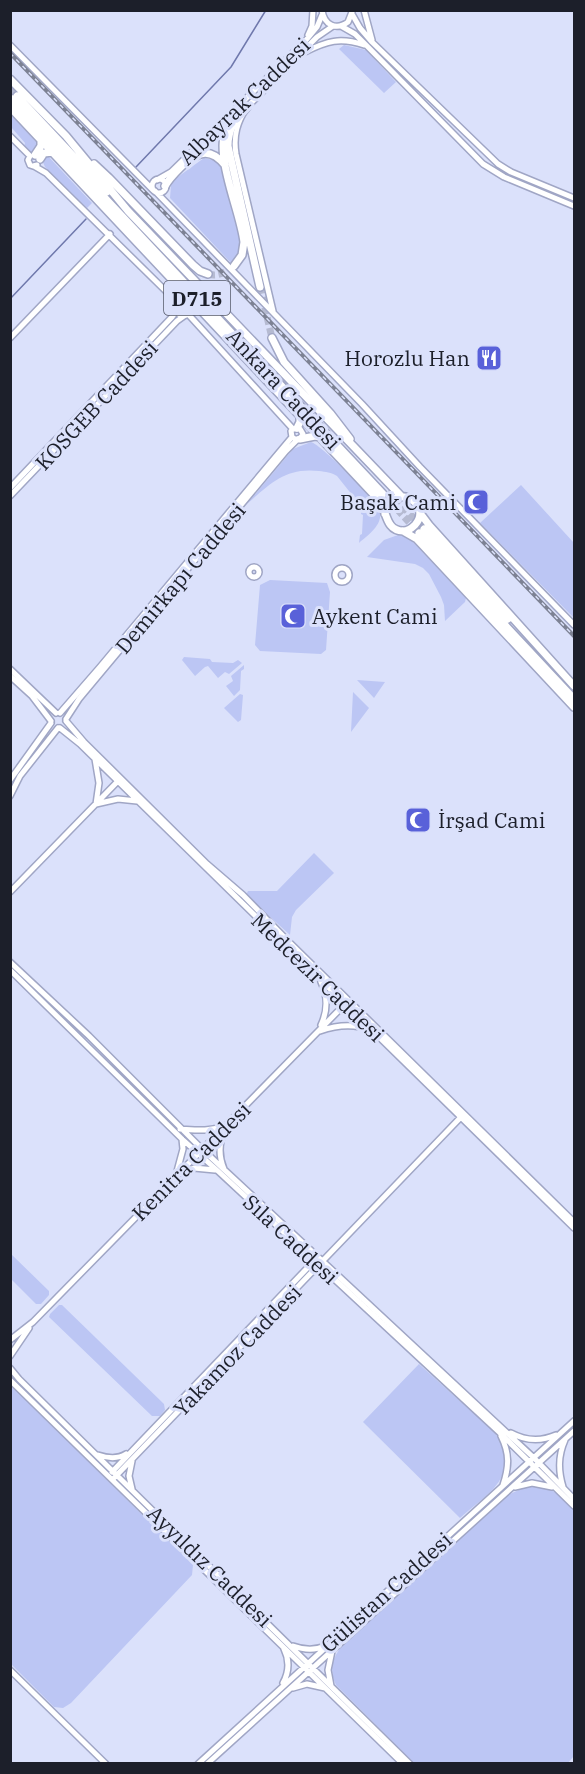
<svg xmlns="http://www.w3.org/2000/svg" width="585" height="1774" font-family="'IBM Plex Serif',serif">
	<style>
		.green { fill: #bcc6f4 }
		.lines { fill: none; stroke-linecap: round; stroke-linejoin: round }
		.stream { stroke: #6f78ac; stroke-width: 1.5 }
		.highway-tunnel { stroke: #b5bad1; stroke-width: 7; stroke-dasharray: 7 3.5; stroke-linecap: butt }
		.secondary-casing { stroke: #a0a6c5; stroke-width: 8 }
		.highway-casing { stroke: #a0a6c5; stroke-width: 10 }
		.secondary { stroke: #fff; stroke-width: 5 }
		.highway { stroke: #fff; stroke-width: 7 }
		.rail-casing { stroke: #7d8294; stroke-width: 4 }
		.rail { stroke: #dbe1fb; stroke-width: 1.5; stroke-dasharray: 4.5; stroke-linecap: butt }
		.labels { text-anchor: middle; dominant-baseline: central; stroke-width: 6; stroke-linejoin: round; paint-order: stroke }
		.shield { fill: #dbe1fb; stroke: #555969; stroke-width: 1.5 }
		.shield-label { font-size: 20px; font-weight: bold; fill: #1c1f2a }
		.street-label { font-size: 21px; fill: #1c1f2a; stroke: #dbe1fb }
		.poi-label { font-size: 21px; fill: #1c1f2a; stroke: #dbe1fb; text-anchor: end }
	</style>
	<rect width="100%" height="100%" fill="#dbe1fb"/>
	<path class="green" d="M344,45L366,50L396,82L384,93L339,49Z
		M11,115L39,145L37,150L29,154L24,147L25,143L11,127Z
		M47,155L92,203L87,208L45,167L42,160L43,157Z
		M204,158L214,160L222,167L241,245L239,255L232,264L170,198L171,185L175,179Z
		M311,442C322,445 378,502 380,513C382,526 367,536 359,543L360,535L362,534L363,515L361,514V506L337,476C331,472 326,472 319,471C285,467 270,484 247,504L293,449Z
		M521,485L574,543V618L480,523Z
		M398,535L405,536L411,540L466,598L465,602L445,621L444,605L441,597L429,574L423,568L415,564L367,557L384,540Z
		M270,580L327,583L330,592L326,650L321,654L260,651L255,645L260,585Z
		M184,657L210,659L212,662L233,663L238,660L242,663L229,674L225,672L218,678L208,666L205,667L195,676L182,660Z
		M244,665V669L241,671L240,690L234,696L226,686L233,681L231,676Z
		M357,680L385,682L374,698Z
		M353,692L369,708L351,732Z
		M240,694L243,695L241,720L238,722L224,708Z
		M314,853L334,873L296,910L292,917L290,935L246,895L248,891H277Z
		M11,1254L49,1291V1295L41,1304H36L11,1279Z
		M59,1305H62L164,1404L165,1410L160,1416H152L49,1317L50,1314Z
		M419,1364L494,1432C500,1439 503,1445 505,1454C509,1485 481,1499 460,1518L363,1422Z
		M11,1385L193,1565L192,1575L71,1703L63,1708L54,1707L11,1664Z
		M527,1486C549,1484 560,1495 574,1509V1756L567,1764H415L336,1685C329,1670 332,1658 342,1646L508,1495Z"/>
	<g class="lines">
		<path class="stream" d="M136,167L231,67L266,10
			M10,299L86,219"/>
		<path class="highway-tunnel" d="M10,89L17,96
			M208,274C219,277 225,272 234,266
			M260,287L272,338
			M388,491L424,529
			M383,494L419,533"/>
		<g class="secondary-casing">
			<path id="secondary" d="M322,10C324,25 336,31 348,22L352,12
				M364,10L372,40
				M352,14L360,28L372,42L498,164L511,172L574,198
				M341,26L355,34L367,46L483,164L504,177L574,206
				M308,35L312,26L313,10
				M10,45L153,190
				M305,52C327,41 340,37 364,45
				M10,136L30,156L28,160L30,165L33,166L37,165
				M34,166L46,173L180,305
				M152 186a7 7 0 1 1 14 0a7 7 0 1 1-14 0Z
				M157,180L171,172L307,39L317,27L322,15
				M155,191L362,404L420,467L574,625
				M177 310a6 6 0 1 1 12 0a6 6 0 1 1-12 0Z
				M273,311L236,154C233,136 237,122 247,107L317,37L333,26
				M188,314L293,429H300L303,434L300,439H295L292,437L291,431L293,429
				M10,338L110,234
				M10,488L172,317L177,310
				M10,496L177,321L184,316
				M249 572a5 5 0 1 1 10 0a5 5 0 1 1-10 0Z
				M335 575a7 7 0 1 1 14 0a7 7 0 1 1-14 0Z
				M10,669L56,713
				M10,676L32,696L51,721
				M60,713L100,667L292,437
				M66,719L79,699L286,451L298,439
				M66,721L84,742L207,864L243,895L287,940L574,1222
				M60,728L80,744L574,1228
				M95,759L99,783L96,804L118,799L137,801
				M10,780L51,723
				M10,796L20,776L58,728
				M10,892L120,779
				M10,962L89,1036L202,1149L534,1458L574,1499
				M10,970L182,1139L219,1172L499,1432L574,1506
				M321,982C328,997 328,1010 321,1025
				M320,1031C337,1025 353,1023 370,1030
				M180,1129C196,1130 209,1132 223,1126
				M182,1139L183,1149L176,1175L194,1168L215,1170
				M224,1169C218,1155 219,1142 225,1129
				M10,1340L33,1322L346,1003
				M10,1356L29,1328
				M10,1368L19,1379L410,1764
				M10,1380L403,1764
				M511,1433C526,1441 540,1442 556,1435
				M501,1436C510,1454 509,1467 503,1485
				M98,1455C107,1458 118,1459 126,1454
				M112,1472L315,1260
				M114,1478L461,1117
				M515,1487L532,1483L552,1487
				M563,1487C558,1470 558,1456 565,1440
				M132,1489L129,1476L132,1461
				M293,1646C304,1650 314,1651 325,1646
				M10,1670L106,1764
				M283,1683C289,1672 290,1661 284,1649
				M331,1686L328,1670L332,1651
				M293,1688L307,1684L325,1688
				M198,1764L574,1421
				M207,1764L574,1431"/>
		</g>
		<g class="highway-casing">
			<path id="highway" d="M10,79L66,136L128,211L401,496
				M17,96L107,192
				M12,99L383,494
				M10,107L379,500C387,510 385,531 403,531C408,531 412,528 415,525C434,503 391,480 385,514
				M247,107C236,119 228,128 228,146L260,287
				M231,114C209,150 239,203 244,242L242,255L234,266
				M35,155L41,146V139
				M40,159L44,153L53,152
				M94,164L109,178L193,265L200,271L208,274
				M165,186C170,177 177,171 184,164C199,151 211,148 225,165
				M272,338L284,362L330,413L350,439
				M297,428L300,422V415
				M300,439L315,436L321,437
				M420,513L429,525L574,686
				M424,529L508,619
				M403,531L417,539L574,707
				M419,533L574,699"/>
		</g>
		<use href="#secondary" class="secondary"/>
		<use href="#highway" class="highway"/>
		<g class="rail-casing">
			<path id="rail" d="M10,53L574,636"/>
		</g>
		<use href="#rail" class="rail"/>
	</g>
	<defs>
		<g id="restaurant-square" transform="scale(1.35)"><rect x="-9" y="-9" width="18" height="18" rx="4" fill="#5961d9" stroke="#dbe1fb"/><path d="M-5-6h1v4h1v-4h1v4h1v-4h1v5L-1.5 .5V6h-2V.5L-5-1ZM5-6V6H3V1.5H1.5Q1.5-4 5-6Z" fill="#fff"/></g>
		<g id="mosque-square" transform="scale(1.35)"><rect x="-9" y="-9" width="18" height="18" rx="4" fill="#5961d9" stroke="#dbe1fb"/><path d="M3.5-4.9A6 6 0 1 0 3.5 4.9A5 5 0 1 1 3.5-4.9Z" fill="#fff"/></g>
	</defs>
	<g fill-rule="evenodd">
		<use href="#restaurant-square" x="489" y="358"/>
		<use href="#mosque-square" x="476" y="502"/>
		<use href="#mosque-square" x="293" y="616"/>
		<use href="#mosque-square" x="418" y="820"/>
	</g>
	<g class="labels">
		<rect class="shield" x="164" y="281" width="66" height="34" rx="4.5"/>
		<g class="shield-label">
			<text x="197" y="298">D715</text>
		</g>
		<g class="street-label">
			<text transform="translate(244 101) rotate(-44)">Albayrak Caddesi</text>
			<text transform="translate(284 389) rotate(47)">Ankara Caddesi</text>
			<text transform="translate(96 405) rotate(-47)">KOSGEB Caddesi</text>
			<text transform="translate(180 578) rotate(-50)">Demirkapı Caddesi</text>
			<text transform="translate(318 977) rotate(44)">Medcezir Caddesi</text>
			<text transform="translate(191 1161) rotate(-45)">Kenitra Caddesi</text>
			<text transform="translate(291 1239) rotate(43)">Sıla Caddesi</text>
			<text transform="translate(237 1350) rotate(-46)">Yakamoz Caddesi</text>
			<text transform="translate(210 1566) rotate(44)">Ayyıldız Caddesi</text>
			<text transform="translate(386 1592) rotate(-42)">Gülistan Caddesi</text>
		</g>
		<g class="poi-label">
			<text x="470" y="358">Horozlu Han</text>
			<text x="456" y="502">Başak Cami</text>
			<text x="312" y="616" text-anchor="start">Aykent Cami</text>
			<text x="438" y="820" text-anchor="start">İrşad Cami</text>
		</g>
	</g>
	<rect width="585" height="1774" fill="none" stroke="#1c1f2a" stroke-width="24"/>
</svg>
